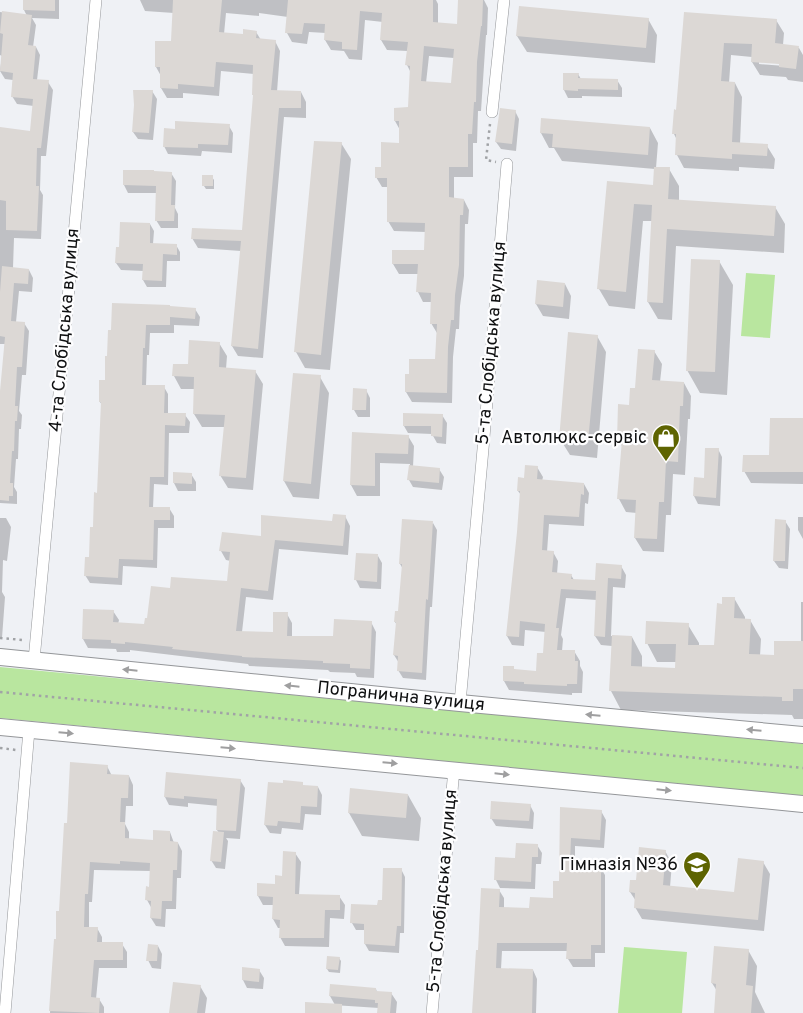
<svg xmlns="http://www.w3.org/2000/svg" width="803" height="1013" font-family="Overpass,sans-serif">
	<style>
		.green { fill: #b9e69f }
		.shadow { fill: #0003; fill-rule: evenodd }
		.building { fill: #dcd8d5; fill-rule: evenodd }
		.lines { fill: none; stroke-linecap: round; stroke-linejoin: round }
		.minor-casing { stroke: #949699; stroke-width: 12 }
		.secondary-casing { stroke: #949699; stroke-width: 18 }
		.path { stroke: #a1a3a6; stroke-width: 2.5; stroke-dasharray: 2.5 4; stroke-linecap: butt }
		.minor { stroke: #fff; stroke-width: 11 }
		.secondary { stroke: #fff; stroke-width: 16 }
		.oneway { fill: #9f9fa0 }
		.labels { text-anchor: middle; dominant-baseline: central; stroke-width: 4.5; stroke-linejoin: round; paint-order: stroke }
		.street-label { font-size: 18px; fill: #0f1011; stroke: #fefeff }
		.poi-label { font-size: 18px; fill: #0f1011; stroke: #fefeff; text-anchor: end }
	</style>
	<rect width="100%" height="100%" fill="#eff1f5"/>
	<path class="green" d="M746,273L775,275L770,338L741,336Z
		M0,667L803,744V796L0,718Z
		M624,947L687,952L682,1013H618Z"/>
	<path class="shadow" d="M24,0H59V19L32,18L36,25L33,47H36L40,55L37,80L48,82L53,90L46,156H41L40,190L43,195L41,239L14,238L13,268L29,270L33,278L32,292L19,291L16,322L24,323L29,331L26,375H22L19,411L22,415L21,429H19L18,459H16L14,487L17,492V504L0,503V406L5,344H0V128L31,133L34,106L17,104L12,96L13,80L5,79L0,71L2,56L0,55V12L27,16L24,10Z
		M140,0H436L438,4V24L458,25L459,0H484L488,8L487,35H486L481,111H478L477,143H473V177H454V199L464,200L469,210L468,224H465L464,276L460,306L459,329H456L453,357L452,403L412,402L406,392L407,375H410L436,361L437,333L431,323L432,302H423L418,292L419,274H399L393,264L425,251L426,232L394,231L388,221V187H382L376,177L400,144V130L395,121V109H409L411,73L407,65L408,51L387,50L381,40L383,22L365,20L362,60L349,59L344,51L331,50L325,40L326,33L309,32L307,44L292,42L287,33L288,17L259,13V16L226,13L224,34L244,35L256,32L261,40L275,41L280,51L277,92H301L306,102V118L284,117L263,358L238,356L232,346L241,251L198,248L192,238L243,232L254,97V74L221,71L219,96L183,93V98H167L161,88V76L156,67L172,42L174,13L145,11ZM429,56L454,58L452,84L426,83Z
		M685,13L776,20L784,33L783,45L799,48L803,55V82L788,80L786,77L760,75L752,62V57L731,55L729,83H735L742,97L740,144L767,146L775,159L774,169L739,167V171L684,168L677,155V140L674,134L678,111ZM759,61L785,63V66L759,64Z
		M648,19L657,35L655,63L527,52L517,36Z
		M564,74H578L581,79L617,80L622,88V97L582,96V98H568L564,90Z
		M152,91L157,99L153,140L138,139L133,132Z
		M515,111L519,119L516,151L501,149L496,142Z
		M229,126L233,133L232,153L202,151L201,156L168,154L164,146L176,130Z
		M650,128L658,143L656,168L669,169L679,186V201L775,207L785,224L784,253L676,246L672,320L658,319L648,302L652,221H643L635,309L609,306L599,289L609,182L654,186L655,169L562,161L554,148H549L541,133Z
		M315,143H341L351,159L330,370L305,368L296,352Z
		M124,171L171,173L176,181L175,208L178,214V228H161L156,220L157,193H128L124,185Z
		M212,177L214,180V189H206L204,186Z
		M150,224L154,231L153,244L176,245L180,252V261H167L166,287H147L143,280L144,271L121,270L116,263Z
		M719,261L733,285L727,395L700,393L687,370Z
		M565,284L571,296L569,319L543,316L536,304Z
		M195,309L200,317L199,326L174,325V333H150L149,355H147L146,386L164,387L168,394V414L185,415L190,422L189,433H169L168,485L154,484L153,508H169L174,516V528H158L157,568L123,566L122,585L90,583L85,575L90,558L98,494L102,405L100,402L106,381L110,332Z
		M597,336L606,352L597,458L570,455L560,439Z
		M219,343L227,356L226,369L255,371L263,384L253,490L228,488L220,475L225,427H202L194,414L195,389H181L174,376Z
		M654,351L662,364L660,382L684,383L691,396L690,419H688L685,475L673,474L671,515H666L664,552L643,551L635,538L637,513L626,512L619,499L623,448L618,439L636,389Z
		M294,374L320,377L329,393L319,499L293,497L284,481Z
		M366,390L370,398V417H358L354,410Z
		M442,415L447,423L446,444L437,443L432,434L408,433L404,426Z
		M803,419V484L751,483L744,471L770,456Z
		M353,433L408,436L414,446L413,467L439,469L444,477L442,490L413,487L409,480L410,464L380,463V496H357L351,485Z
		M718,449L722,457L720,506L698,504L694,496L705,479Z
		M537,467L543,477L542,481L584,484L589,493L588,504L585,503L584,526L549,524L547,552H553L558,561L557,574L571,575L574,580L596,581L621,566L626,575L625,588L613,587L611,636L632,637L642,656V668L676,669V662H657L647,643L688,625L699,643V646H715L723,605L734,598L745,617V620H750L761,639L760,656H776L801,642V602H803V719H794L792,715L621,710L611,691L612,646L601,645L595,636L597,600L566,598L561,635L563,639L562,651H574L580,661V666L583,672L582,693H572V695L509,690L504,681L513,667L515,671L537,673L544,654L546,632L525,630L524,646L512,645L507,636L518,532L521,495L518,491L525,479Z
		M191,474L196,482V491H178L174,483Z
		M345,516L350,526L348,555L279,549L273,600L246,597L242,632L274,634L287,614L292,623V637H334L371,622L376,632L374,678L357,677L355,673L330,672L328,670L249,666L248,664L130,650V652H117L116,649L88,648L83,639L113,611L119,620L118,624L145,625L172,590L228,583L231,561L226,560L221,551L262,538L333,522Z
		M798,517H803V539L798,530Z
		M0,518H6L11,527L7,561L3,560L2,592L5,597L2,638H0Z
		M785,521L790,529L788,569L779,568L774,561Z
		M433,523L437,530L432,607H430L426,680L403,678L398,670L399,663L394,655L397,625L395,622L399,613L403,569L400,564Z
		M378,556L382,563L381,589L360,588L356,580Z
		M107,766L112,776H129L133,785V806H126L125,824L129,832V840L154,841L170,832L174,843H178L182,851L181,878H177L176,909H166L165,927L156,926L151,918L152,909L147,900L150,888L151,871L94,870L92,902H89V928H97L102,937V944H122L127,952V968H99L96,999H99L104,1007V1013H50L53,969L57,941L68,824Z
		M240,780L245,788L240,839L226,838L228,841L225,869L216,868L211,860L219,833L217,830L219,806L188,803V807L169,805L165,797Z
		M302,783L304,787H318L322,795L321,815L305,814L303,830L282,828L281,834L270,833L265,825Z
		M408,795L421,818L419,841L362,836L349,813Z
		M530,805L534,813L533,829L496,826L491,818Z
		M561,808L601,811L606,820L604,848L575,846V866L600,867L605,875V953H595V967H573L568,959V951H502L501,969L533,970L537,979L536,1013H473L480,951L499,890L504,898V908L531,909L554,899L560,882Z
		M537,845L542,853L541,864H536L535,889L500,888L496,880L516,859Z
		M665,851L672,863L670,887L736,894L763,862L770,874L764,931L642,919L635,907L636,901L630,892Z
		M295,853L301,862L299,895L339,896L345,905L344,919L330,918L329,947L285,946L280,937L281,928H278L273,919L274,905H263L258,896L276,885L283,877Z
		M401,869L405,877L404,933H400L399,953L369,951L365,944V930H356L352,923L379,906Z
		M158,946L162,954L161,969L152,968L148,960Z
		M748,950L757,966L755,992L765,1013H715L717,991L712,983Z
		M339,958L341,961L340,973L329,972L327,969Z
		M244,969L259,970L264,978L263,989L247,988L243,980Z
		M200,986L207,998L205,1013H171Z
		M331,986L376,989L377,992L391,993L397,1002L396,1013H379V1008L333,1005L337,1013H306L335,1005L330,996Z"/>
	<path class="building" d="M23,0H55V11L23,10Z
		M173,0H222L219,32L243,34V29L257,31L256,38L276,40L271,90L301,91V108H279L258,349L231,346L241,241L191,239L192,228L242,230L253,95H252L253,65L216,62L214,87L178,84V89L160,88V67H155V41H171Z
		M288,0H433V22L457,24L458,0H483L482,26H481L477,62L476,102H474L472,134H468V167H449V197L464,199L463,215H460L459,265L455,295L454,320H451L448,347L447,393L405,392V374H409V359H435L437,324H430L431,293L416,292L418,264H392V250H424L425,223L387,222V178H375V167H381V142L399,143V121H394V108L408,107L410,66L405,65L408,42L380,40L382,13L360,11L357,50L342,49V42L324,40L325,24L304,23L302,34L285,33ZM424,46L454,49L451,83L421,81Z
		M519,6L649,18L646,48L516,36Z
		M2,11L32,15L28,45L36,46L33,79L49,80L41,148H37L36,186H39L37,231L6,230V201L0,200V127L30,131L33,99L11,97L13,73L0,71L3,34L0,33Z
		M684,12L777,19L775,43L799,46L796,69L779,67V64L751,62L752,44L724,43L721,81L735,82L732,142L768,144L767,156L732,154V159L675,155L676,134H672L674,109L676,110Z
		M563,73H579L578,78L618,79V90L578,89V91L563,90Z
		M133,90H153L149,133L132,132L134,105Z
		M500,108L516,110L512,144L495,142Z
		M541,118L650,127L648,155L552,147L553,134L540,133Z
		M175,121L230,124L228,145L198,144V148L163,147L164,128L175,129Z
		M314,141L342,142L321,355L294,352Z
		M654,167H670L668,199L776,206L774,236L667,229L663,303L647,302L652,205L634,204L626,292L597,289L607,181L653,185Z
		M123,170H154V171L172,172L171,205H175L174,221H155L156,186L123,185Z
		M202,175H213V186H202Z
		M120,222L150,223V243L177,244V255L163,254L162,281L142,280L143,264L115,263L116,247H119Z
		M691,259L720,260L715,372L686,371Z
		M2,266L29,269L28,284L14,283L11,321L25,322L22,367H17L15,406H18L17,421H15L14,451H12L10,483H13V496H9V501L0,500V391L5,337L0,336V292Z
		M537,280L565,283L563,307L535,304Z
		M112,303L170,305V306L196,308L195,319L170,317V325H146L145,348H143L142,385H165L164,413H186L185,426L165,425L164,477H150L149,507H170V520H154L153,560L119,559L118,578L84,576L85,557H89L90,527H93L94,492L97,493L101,402H99V380H105V356H107L108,330H111Z
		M568,332L598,335L588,442L559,440Z
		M189,340L220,342L219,367L256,370L246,478L219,476L225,415L193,414L194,377L172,376L173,364H188Z
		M638,349L655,350L652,380L684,382L683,406H680L678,462L666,461L664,502H659L657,539L634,538L636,500L617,499L622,440H617L618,404L629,405L630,388H635Z
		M293,373L321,375L311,484L283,481Z
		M353,388L367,389L366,410H352Z
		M403,413L443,414L442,437L431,436V426H403Z
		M770,418H803V472H742L743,455H769Z
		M352,432L409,435L408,454L375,453V486L350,485Z
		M705,448H719L716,498L693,496L694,477L704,478Z
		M409,465L440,468L439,483L407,480Z
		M525,465L538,466L537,479L584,483V495L581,494L579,517L544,515L542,550L554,551L552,572L572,574L571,579L595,580L596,563L622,565L621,579L608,578L605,637L594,636L596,591L561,589L556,628H559L557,650H575V661H578L577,684H567V686L524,684V682L503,681V666H514V669L536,671L537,653H543L545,624L520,621L519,637L506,636L517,532L520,491H517L518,477L524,478Z
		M173,472L192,473V484L173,483Z
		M333,514L346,515L343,546L275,540L268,591L241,588L236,631L273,632V612H288L287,636H333L334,619L372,621L370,669L350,668V664L323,663V661L242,657V656L172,649L173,647L125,642V644L111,643V640L82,639L83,609L114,610L113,622L144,624L145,618H147L151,586L170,588L171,577L227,581L230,552L219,551L222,532L261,536V515L332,521Z
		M402,519L433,521L428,600L426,599L422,673L397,671L398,656L393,655L396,622H394L395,611H398L402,564H399Z
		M775,519L786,520L785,561H773Z
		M356,553L378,554L377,582L354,580Z
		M722,597H735L734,618L751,619L749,654L774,655V641H803V689H793V701H782V697L609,691L612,635L632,636L631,666L675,668L676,644H645L646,621L689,623L688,645H714L717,603L722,604Z
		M70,762L108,765L107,774L129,775L128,798H121L120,822H125V838L153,840V830L170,831V841L178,842L177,870H173L172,901H162L161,919L150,918L151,901L145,900L146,886L149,887L150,863L120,861V864L90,862L88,894H85L84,927H98L97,942H123V960H94L91,997L100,998L99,1013L49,1011L54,939H56V911H59L64,823H67Z
		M166,772L241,779L236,831L216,830L217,799L184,796V799L164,797Z
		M283,780L303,782V785L318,786L317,807L301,806L300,823L278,821L277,826L264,825L268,782L283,783Z
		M350,788L408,794L406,818L348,813Z
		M491,801L531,804L529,821L490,819Z
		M560,807L602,810L600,840L571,838L570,864L601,866V945H591V959H566L567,943H497L496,968L533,969L532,1013H472L476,950H478L481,888L500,889L499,907L529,908L530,897L553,898V881H559Z
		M213,831L224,832L221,862L210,861Z
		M516,843L538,844V857H532L531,882L494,880L495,857L515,858Z
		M639,847L666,850L663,885L734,892L738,858L764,861L758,920L634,908L635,893L629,892L630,880H636Z
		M283,851L296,852L295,894L340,895V910H325L324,938H279L280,920L272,919L273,897L257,896V883L275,884V875L282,876Z
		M383,868H402L401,926H397L395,946L364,944V924L350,923L351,904L377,905L378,900H382Z
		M148,944L158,945L157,961H146Z
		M714,946L749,949L746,985L753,986L751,1013H714L716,984L711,983Z
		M327,956L340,957L338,970L326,969Z
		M242,967L260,969L259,982L242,980Z
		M173,982L201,985L197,1013H169Z
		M330,984L376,988V991L392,992L390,1013H377L378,1003H375V1000L329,996Z
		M305,1002L342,1004V1013H305Z"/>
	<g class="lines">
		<g class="minor-casing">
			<path id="minor" d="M492,112L504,0
				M34,660L96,0
				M460,703L483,449L507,164
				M5,1013L29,730
				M432,1013L454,769"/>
		</g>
		<g class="secondary-casing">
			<path id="secondary" d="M0,657L460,703L803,735
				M0,727L803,804"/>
		</g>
		<path class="path" d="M490,124L486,160L496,162
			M0,638L23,640
			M0,692L803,768
			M0,748L16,750"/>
		<use href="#minor" class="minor"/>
		<use href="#secondary" class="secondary"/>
	</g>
	<defs><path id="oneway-solid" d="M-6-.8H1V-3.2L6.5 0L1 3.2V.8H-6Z" transform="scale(1.25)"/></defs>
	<g class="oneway">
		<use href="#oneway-solid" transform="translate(130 670) rotate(-174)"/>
		<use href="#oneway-solid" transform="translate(292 686) rotate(-174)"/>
		<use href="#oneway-solid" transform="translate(593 715) rotate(-175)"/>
		<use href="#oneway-solid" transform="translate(754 730) rotate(-175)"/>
		<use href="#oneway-solid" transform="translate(66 733) rotate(5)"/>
		<use href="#oneway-solid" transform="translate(228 748) rotate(5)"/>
		<use href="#oneway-solid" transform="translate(390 763) rotate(5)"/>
		<use href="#oneway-solid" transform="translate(502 774) rotate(6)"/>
		<use href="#oneway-solid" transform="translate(664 790) rotate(6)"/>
	</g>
	<defs>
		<g id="shop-pin" transform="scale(1.4375)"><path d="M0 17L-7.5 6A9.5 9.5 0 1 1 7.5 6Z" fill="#5e6401" stroke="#fefeff"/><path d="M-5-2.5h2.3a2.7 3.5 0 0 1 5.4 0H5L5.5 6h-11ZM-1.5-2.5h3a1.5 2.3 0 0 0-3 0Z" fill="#fff"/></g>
		<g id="school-pin" transform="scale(1.4375)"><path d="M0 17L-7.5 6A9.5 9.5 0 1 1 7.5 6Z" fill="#5e6401" stroke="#fefeff"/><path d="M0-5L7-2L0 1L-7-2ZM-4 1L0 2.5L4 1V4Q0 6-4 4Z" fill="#fff"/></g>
	</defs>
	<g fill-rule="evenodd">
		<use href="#shop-pin" x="666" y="438"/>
		<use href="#school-pin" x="697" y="865"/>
	</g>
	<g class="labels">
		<g class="street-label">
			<text transform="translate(65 330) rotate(-85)">4-та Слобідська вулиця</text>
			<text transform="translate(492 343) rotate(-85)">5-та Слобідська вулиця</text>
			<text transform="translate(401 697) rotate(6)">Погранична вулиця</text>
			<text transform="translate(443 891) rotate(-85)">5-та Слобідська вулиця</text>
		</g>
		<g class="poi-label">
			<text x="647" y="438">Автолюкс-сервіс</text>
			<text x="678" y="865">Гімназія №36</text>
		</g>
	</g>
</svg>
